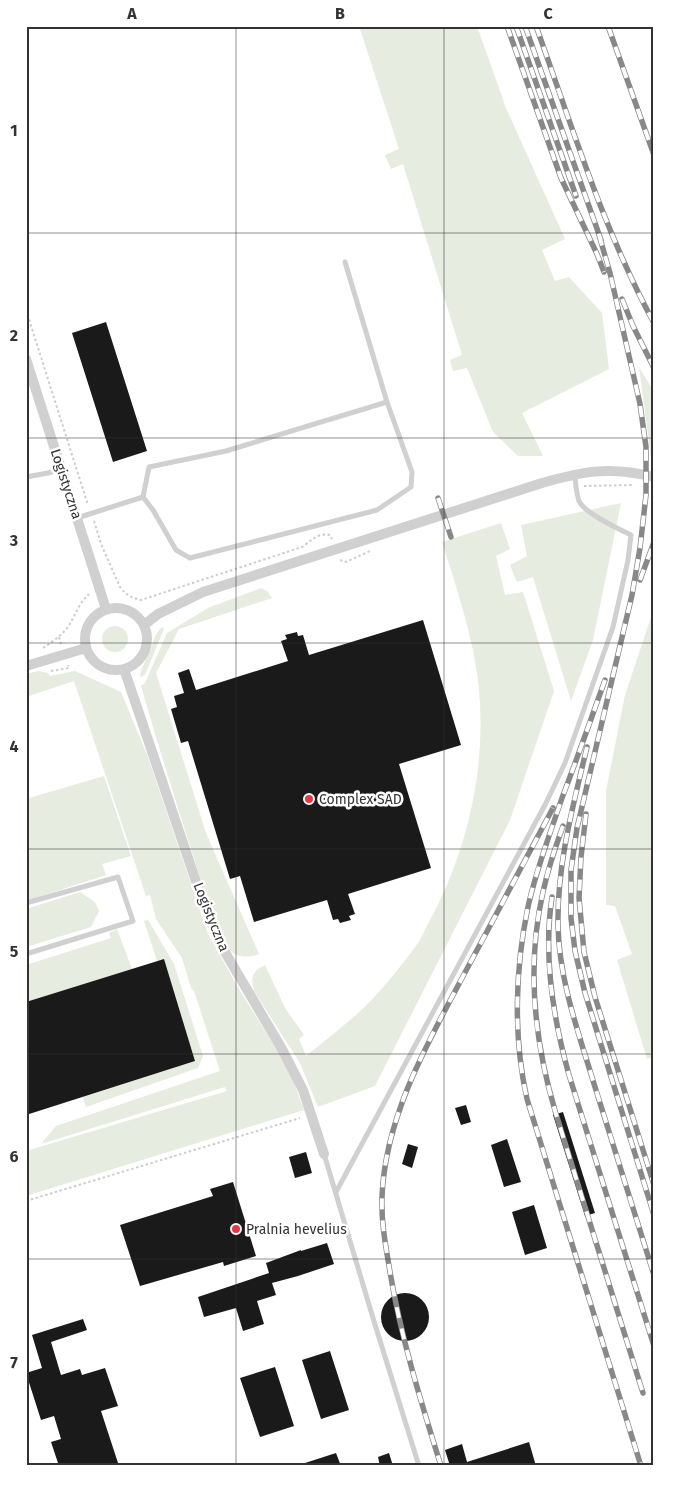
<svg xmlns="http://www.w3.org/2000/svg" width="680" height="1492" font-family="'Fira Sans',sans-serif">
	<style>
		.green { fill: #e6ecdf }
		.building { fill: #1a1a1a }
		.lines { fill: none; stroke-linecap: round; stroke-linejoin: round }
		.path { stroke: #cdcdcd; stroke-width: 2; stroke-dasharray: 2.5 2.5; stroke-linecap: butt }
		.service { stroke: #d0d0d0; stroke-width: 5 }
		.minor { stroke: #d0d0d0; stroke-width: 10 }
		.rail-casing { stroke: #888; stroke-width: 5.5 }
		.rail { stroke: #fff; stroke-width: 4; stroke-dasharray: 11; stroke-linecap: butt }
		.grid { fill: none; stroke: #333; stroke-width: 1; stroke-opacity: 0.55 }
		.poi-dot { fill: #e63946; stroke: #fff; stroke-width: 2 }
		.labels { text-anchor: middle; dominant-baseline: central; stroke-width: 5; stroke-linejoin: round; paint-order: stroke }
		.street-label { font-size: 14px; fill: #333; stroke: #fff }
		.poi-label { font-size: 14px; fill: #333; stroke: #fff; text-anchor: start }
		.neatline { fill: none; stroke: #333; stroke-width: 2 }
		.grid-label { font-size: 16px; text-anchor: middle; font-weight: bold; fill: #333 }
	</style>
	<rect width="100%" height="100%" fill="#fff"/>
	<path class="green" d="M359,26H477L506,108L565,239L542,250L555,281L569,277L602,313L609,369L522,413L543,456H518L493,432L467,368L453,371L450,360L462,355L403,164L391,169L385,155L399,149Z
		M639,367L654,392V473L653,472Z
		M621,503L593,640L571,701L533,577L517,582L510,565L527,556L521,525Z
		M501,523L510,549L496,556L505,595L523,592L554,691L510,820L375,1086L318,1107L300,1063L254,991C251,977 251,972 265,965L285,1008L304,1035L299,1039L306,1056C323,1042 340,1029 356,1015C377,997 402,965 418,943C424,934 428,922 434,913C469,844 486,766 479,689C474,638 457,590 442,542Z
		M261,588L268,592L272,598L179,629L156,673L206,833L259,954C250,957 239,959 231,951C218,938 205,893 199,874C179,812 159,749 141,686L145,683L167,633L208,608Z
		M654,608V1057L647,1059L617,960L632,954L615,906L606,905V791L625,695Z
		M102 639a13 13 0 1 1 26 0a13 13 0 1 1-26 0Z
		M162,627L164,629L145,675L140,677C141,667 146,661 150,651C154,642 154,634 162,627Z
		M38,671L48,673L50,676L75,671L121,692L148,757L208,934L239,989L289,1069L304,1110L26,1196V1151L227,1091L225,1087L41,1144L56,1126L220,1071L194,991L191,988L182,958L156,919L150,895L146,896L74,681L26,697V674Z
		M104,776L131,856L102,864L106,875L26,901V799Z
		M80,892L95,902L99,911L91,927L26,947V909Z
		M148,920L174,964L203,1056L198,1068L86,1107L83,1097L195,1061L164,960L157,961L144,921Z
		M117,929L132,969L28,1002L26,995V965L111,938L109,933Z"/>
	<path class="building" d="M106,322L147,451L113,462L72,333Z
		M423,620L461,745L399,764L431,868L348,894L355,914L349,916L351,920L340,923L338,919L333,920L327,900L254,922L240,876L230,879L188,741L181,743L171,709L177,707L174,696L184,693L178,673L189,669L196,690L288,661L281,641L287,639L285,635L297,632L298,636L303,635L309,655Z
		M164,959L195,1061L26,1115V1002Z
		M466,1105L471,1122L461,1125L455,1108Z
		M563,1112L595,1213L585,1216L553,1115Z
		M507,1139L521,1182L504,1187L491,1145Z
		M408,1144L418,1147L412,1168L402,1164Z
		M306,1152L312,1173L295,1178L289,1157Z
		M233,1182L256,1256L224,1266L223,1262L140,1286L120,1225L213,1196L210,1189Z
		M534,1205L547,1248L525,1255L512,1212Z
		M327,1243L334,1264L298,1276L272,1283L276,1295L257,1301L264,1324L243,1331L236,1308L204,1317L198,1297L269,1273L266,1263L301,1250V1251Z
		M381 1317a24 24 0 1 1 48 0a24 24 0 1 1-48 0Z
		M83,1319L87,1330L51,1342L61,1375L80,1369L82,1375L105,1368L118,1406L101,1411L119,1466H59L51,1442L61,1439L54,1416L41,1420L26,1373L42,1368L32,1335Z
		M330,1351L349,1410L321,1419L302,1360Z
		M275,1367L294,1426L260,1437L240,1378Z
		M529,1442L536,1466H450L445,1450L462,1444L467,1462Z
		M336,1453L341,1466H302V1464Z
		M389,1453L393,1466H380L378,1457Z"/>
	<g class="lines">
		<path class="path" d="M26,310L88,505
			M584,486L634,485
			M94,521L101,544L120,587C126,595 132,598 141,600L302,547C311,541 318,532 330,535L332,539
			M340,560L346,562L370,551
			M59,637L61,644
			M43,648C52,642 61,636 68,627C75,616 79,603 89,594
			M51,671L69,668L68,665
			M26,1201L300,1118"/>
		<path class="service" d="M26,477L48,473L61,469
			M143,497L149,467L226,451L387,402
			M77,518L143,497L153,510L176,550L190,558L377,510L411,487L412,472L387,402L345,262
			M26,903L118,877L133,921L26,954
			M324,1154L373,1318L419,1466
			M336,1192L546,803L565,763L613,627L628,560L631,535C619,529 584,513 579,501C576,493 576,482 574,474"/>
		<path class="minor" d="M26,359L106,609
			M85 639a31 31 0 1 1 62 0a31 31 0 1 1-62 0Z
			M144,625L158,614L203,592L542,483C584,471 610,466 654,477
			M26,666L86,648
			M124,669L202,899L219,942L282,1049L303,1090L324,1154"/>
		<g class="rail-casing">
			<path id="rail" d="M507,26L561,178L597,254L604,272
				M516,26L576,196
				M525,26L601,240
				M536,26C572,126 603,229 654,323
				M608,26L654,155
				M599,235L610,273L640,404L646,447V495L640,548L632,595L577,828L571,870V918L575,951L585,993L654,1215
				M622,299L633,326L654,368
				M438,498L451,537
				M640,580L654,542
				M605,680C591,719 577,759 562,798C550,834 536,870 528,907C515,969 513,1037 527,1099L641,1466
				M587,747C573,806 557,864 558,925C559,981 579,1034 595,1087C615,1150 634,1212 654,1275
				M586,814L581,857L579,898L584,952L595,997L654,1185
				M563,826C555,848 548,869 543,892C526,967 534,1041 556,1114L643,1393
				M552,897C543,956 553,1018 569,1075L654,1346
				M441,1466C421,1402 401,1338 390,1272C386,1247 381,1223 382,1197C385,1114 431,1037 469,965C497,913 525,861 553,808"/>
		</g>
		<use href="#rail" class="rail"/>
	</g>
	<path class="grid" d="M236,26V1466M444,26V1466M26,233H654M26,438H654M26,643H654M26,849H654M26,1054H654M26,1259H654"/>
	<g class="poi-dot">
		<circle cx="309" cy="799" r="5"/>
		<circle cx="236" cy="1229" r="5"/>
	</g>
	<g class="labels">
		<g class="street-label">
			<text transform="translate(66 484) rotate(72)">Logistyczna</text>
			<text transform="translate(211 917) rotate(68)">Logistyczna</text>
		</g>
		<g class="poi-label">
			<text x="319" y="799">Complex SAD</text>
			<text x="246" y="1229">Pralnia hevelius</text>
		</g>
	</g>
	<rect width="680" height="1492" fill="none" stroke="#ffffff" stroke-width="55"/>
	<rect x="28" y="28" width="624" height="1436" class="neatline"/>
	<g class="grid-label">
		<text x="132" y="19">A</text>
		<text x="340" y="19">B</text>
		<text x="548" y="19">C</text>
		<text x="14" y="136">1</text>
		<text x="14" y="341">2</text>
		<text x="14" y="546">3</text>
		<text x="14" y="752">4</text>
		<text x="14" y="957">5</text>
		<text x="14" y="1162">6</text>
		<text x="14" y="1368">7</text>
	</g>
</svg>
